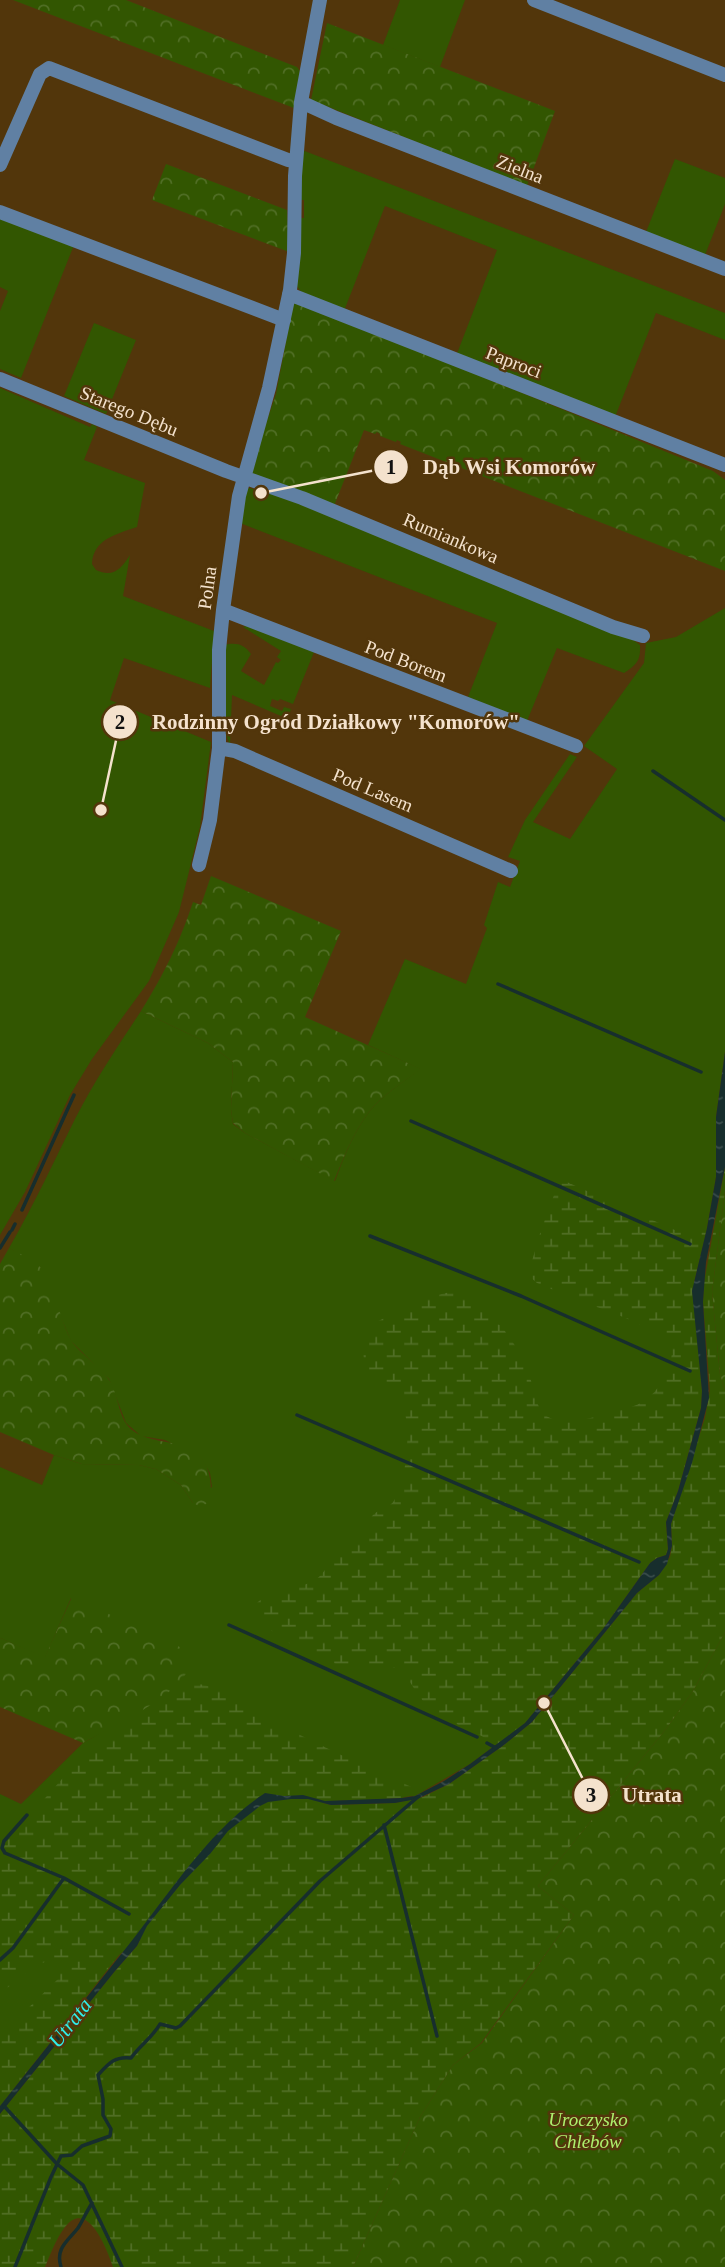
<svg xmlns="http://www.w3.org/2000/svg" width="725" height="2267" font-family="'Times New Roman',serif">
	<style>
		.green { fill: #325601 }
		.forest { fill: url(#forest-crowns) }
		.wetland { fill: url(#wetland-marsh) }
		.water { fill: url(#water-ripples) }
		.lines { fill: none; stroke-linecap: round; stroke-linejoin: round }
		.stream { stroke: #172e2d; stroke-width: 3.5 }
		.street { stroke: #6080a3; stroke-width: 14 }
		.labels { text-anchor: middle; dominant-baseline: central; stroke-width: 5; stroke-linejoin: round; paint-order: stroke }
		.street-label { font-size: 19px; fill: #f4e2cd; stroke: #52360b }
		.park-label { font-size: 19px; font-style: italic; fill: #adf06d; stroke: #52360b }
		.water-label { font-size: 21px; font-style: italic; fill: #2feee9; stroke: #52360b }
		.leader { fill: none; stroke: #f4e2cd; stroke-width: 2.5 }
		.callout-dot { fill: #f4e2cd; stroke: #52360b; stroke-width: 2.5 }
		.mark-label { font-size: 21px; text-anchor: middle; font-weight: bold; fill: #111 }
		.callout-label { font-size: 21px; text-anchor: middle; font-weight: bold; fill: #f4e2cd; stroke: #52360b; stroke-width: 5; stroke-linejoin: round; paint-order: stroke }
	</style>
	<defs>
		<pattern id="forest-crowns" width="20" height="18" patternUnits="userSpaceOnUse" patternTransform="scale(1.75)"><rect width="20" height="18" fill="#325601"/><path d="M2 6a3 3 0 1 1 6 0M12 15a3 3 0 1 1 6 0" fill="none" stroke="#506e25"/></pattern>
		<pattern id="wetland-marsh" width="20" height="14" patternUnits="userSpaceOnUse" patternTransform="scale(1.75)"><rect width="20" height="14" fill="#325601"/><path d="M1 5h8M5 5V1M11 12h8M15 12V8" fill="none" stroke="#506e25"/></pattern>
		<pattern id="water-ripples" width="26" height="14" patternUnits="userSpaceOnUse" patternTransform="scale(1.75)"><rect width="26" height="14" fill="#172e2d"/><path d="M2 4q2-2 4 0t4 0M15 11q2-2 4 0t4 0" fill="none" stroke="#394c4a"/></pattern>
	</defs>
	<rect width="100%" height="100%" fill="#52360b"/>
	<path class="green" d="M400,0H465L440,67L383,45Z
		M302,150L725,313V340L656,313L615,417L456,356L497,250L385,206L344,311L303,294L296,285L299,218H304V200H299Z
		M675,159L725,178V204L705,255L646,232Z
		M0,217L74,245L21,378L0,369V311L8,291L0,287Z
		M94,323L136,340L106,414L64,396Z
		M0,388L90,427L92,424L97,427L84,460L145,483L137,527C117,534 93,539 92,564L96,570C113,578 121,569 130,555L123,596L214,631L210,688L124,658L110,700L211,742L200,827L179,912L149,981L92,1059L70,1095L25,1192L0,1235Z
		M249,488L289,498L632,639L640,645C641,661 636,665 624,673L557,648L527,721L468,697L497,623L240,523L245,491Z
		M725,608V1052L716,1117V1177L707,1228L694,1281L701,1384L650,1563L525,1723L470,1764L415,1796L325,1801L119,1955L0,2106V1794L21,1804L83,1743L149,1704L71,1598L45,1658L0,1638V1467L42,1485L54,1455L82,1464L139,1465L156,1469L181,1485L193,1503L212,1487L210,1473L201,1458L165,1440L141,1436L126,1423L109,1379L71,1341L40,1267L9,1248C34,1205 54,1161 76,1117C95,1080 118,1046 141,1011L208,1043L233,1062L231,1109L233,1124L245,1133L335,1181C343,1159 352,1136 366,1116C379,1097 402,1083 420,1069L368,1045L405,959L466,984L487,928L484,925L498,882L510,887L520,861L508,857L525,820L570,754L577,757L533,822L570,839L617,769L584,746L644,663L646,643L676,637Z
		M246,626L314,652L293,704L280,699L278,701L272,699L270,706L282,711L284,707L291,709L288,719L232,695L230,745L225,732L224,645C236,642 244,644 251,654L241,671L264,685L276,662L278,663L281,660L277,657L281,651L243,627Z"/>
	<path class="forest" d="M13,0H126L297,67L300,71L294,108Z
		M327,23L555,111L527,186L311,100Z
		M166,164L287,210L289,252L152,200Z
		M294,300L713,471L725,480V571L400,444L401,442L397,440L396,442L380,436V434L377,432L375,434L364,430L334,506L256,478L250,471L276,394Z
		M211,876L341,931L305,1017L421,1069C402,1083 379,1097 366,1116C352,1136 343,1159 334,1181L245,1133L233,1123L231,1109L233,1062L208,1043L141,1011C164,974 179,944 193,902L201,905Z
		M725,1191V1390L720,1375L712,1292Z
		M9,1248C18,1253 35,1260 41,1268C54,1286 60,1318 70,1338C76,1351 98,1364 107,1377C117,1389 117,1408 125,1422C147,1457 215,1422 211,1498L206,1504L199,1506L193,1503L181,1485L156,1469L139,1465L82,1464L54,1455L0,1432V1264Z
		M72,1597L197,1655C192,1663 188,1672 182,1679C159,1706 114,1725 83,1743L0,1707V1638L45,1657Z
		M725,1632V2267H353L420,2117L453,2065L482,2043L574,1915L538,1886L666,1729L693,1691Z"/>
	<path class="wetland" d="M725,1167V1191L712,1292L720,1375L725,1390V1632L693,1691L666,1729L538,1886L574,1915L481,2043L453,2065L420,2117L353,2267H113C108,2252 88,2197 65,2227C56,2239 51,2253 45,2267H0V2114L115,1971L137,1946L147,1926L180,1885L239,1822L260,1806L278,1800L308,1799L331,1805L395,1803L423,1797L449,1784L504,1745L532,1722L637,1593L659,1575L670,1557L672,1546L671,1524L705,1418L710,1390L703,1302L704,1283Z
		M560,1179L677,1231L688,1232L700,1226L707,1228L692,1291L702,1391L701,1408L678,1491L666,1522L668,1549L666,1555L657,1558L650,1563L603,1629L525,1723L496,1745C475,1729 445,1723 426,1704C415,1694 409,1674 395,1668C377,1661 359,1668 341,1665C314,1660 265,1633 251,1609C268,1588 291,1593 313,1581C327,1574 329,1558 341,1549C348,1544 357,1540 363,1533C368,1528 368,1520 373,1515C380,1508 391,1508 395,1499C407,1479 413,1419 400,1400C392,1389 376,1382 365,1375L363,1347L374,1323L425,1299L445,1293L462,1292C480,1307 500,1321 512,1341C519,1351 525,1364 529,1375C534,1387 535,1406 545,1415C552,1420 562,1422 570,1422C579,1422 636,1407 643,1402C659,1391 670,1372 672,1353C660,1326 609,1312 583,1302C567,1296 552,1289 537,1283L528,1275L541,1230Z
		M194,1684C219,1683 263,1716 286,1728C331,1751 377,1772 423,1792L402,1798L367,1800L326,1801L303,1795H261L234,1817L185,1871L0,2106V2043L22,2014L58,1979L62,1967L57,1959C32,1962 19,1981 0,1993V1849L85,1753L119,1729L160,1706L179,1691Z"/>
	<path class="water" d="M725,1052V1167L706,1262L703,1302L709,1398L692,1463L671,1524L672,1546L667,1564L659,1575L637,1593L532,1722L504,1745L449,1784L417,1799L395,1803L331,1805L308,1799H291L268,1802L260,1806L228,1831L210,1854L180,1885L147,1926L137,1946L115,1971L0,2114V2106C43,2052 87,1997 130,1943C170,1892 211,1828 265,1793L284,1796L303,1795L325,1801L402,1798L415,1796L444,1781L470,1764L525,1723L603,1629L650,1563L657,1558L666,1555L668,1549L666,1522L678,1491L701,1408L702,1391L692,1291L707,1228L716,1177V1117Z"/>
	<g class="lines">
		<path class="stream" d="M653,771L725,820
			M498,984L701,1072
			M411,1121L690,1244
			M22,1210L74,1095
			M12,1230L15,1224
			M370,1236L521,1296L690,1371
			M0,1248L10,1232
			M297,1415L639,1562
			M229,1625L477,1737
			M487,1743L496,1748
			M27,1815L4,1841L2,1848L5,1853L64,1878L129,1914
			M384,1825L437,2036
			M0,1960L13,1948L64,1878
			M4,2106L57,2164L83,2185L122,2267
			M15,2267L51,2177L61,2156L72,2155L82,2146L110,2136L111,2129L103,2115V2099L98,2075C109,2063 115,2056 131,2058C140,2045 152,2038 160,2024L176,2028L180,2026L320,1881L419,1796
			M61,2267C55,2248 68,2241 78,2228C83,2220 87,2211 92,2203"/>
		<path class="street" d="M534,0L725,75
			M301,102L336,118L725,269
			M0,165L40,74L49,68L288,160L296,161
			M0,212L284,320
			M289,294L725,465
			M0,379L226,471L302,498L613,627L643,636
			M223,610L576,746
			M219,748L235,751L511,871
			M199,865L210,820L219,748V650L223,610L239,496L269,388L290,290L294,253L295,176L301,102L320,0"/>
	</g>
	<g class="labels">
		<g class="street-label">
			<text transform="translate(520 169) rotate(21)">Zielna</text>
			<text transform="translate(514 362) rotate(21)">Paproci</text>
			<text transform="translate(129 411) rotate(22)">Starego Dębu</text>
			<text transform="translate(451 538) rotate(23)">Rumiankowa</text>
			<text transform="translate(207 588) rotate(-82)">Polna</text>
			<text transform="translate(406 661) rotate(21)">Pod Borem</text>
			<text transform="translate(373 790) rotate(23)">Pod Lasem</text>
		</g>
		<g class="park-label">
			<text x="588" y="2119">Uroczysko<tspan x="588" dy="22">Chlebów</tspan></text>
		</g>
		<g class="water-label">
			<text transform="translate(70 2023) rotate(-52)">Utrata</text>
		</g>
	</g>
	<path class="leader" d="M261 493L391 467M101 810L120 722M544 1703L591 1795"/>
	<g class="callout-dot">
		<circle cx="261" cy="493" r="7"/>
		<circle cx="101" cy="810" r="7"/>
		<circle cx="544" cy="1703" r="7"/>
		<circle cx="391" cy="467" r="18"/>
		<circle cx="120" cy="722" r="18"/>
		<circle cx="591" cy="1795" r="18"/>
	</g>
	<g class="mark-label">
		<text x="391" y="474">1</text>
		<text x="120" y="729">2</text>
		<text x="591" y="1802">3</text>
	</g>
	<g class="callout-label">
		<text x="509" y="474">Dąb Wsi Komorów</text>
		<text x="336" y="729">Rodzinny Ogród Działkowy "Komorów"</text>
		<text x="652" y="1802">Utrata</text>
	</g>
</svg>
